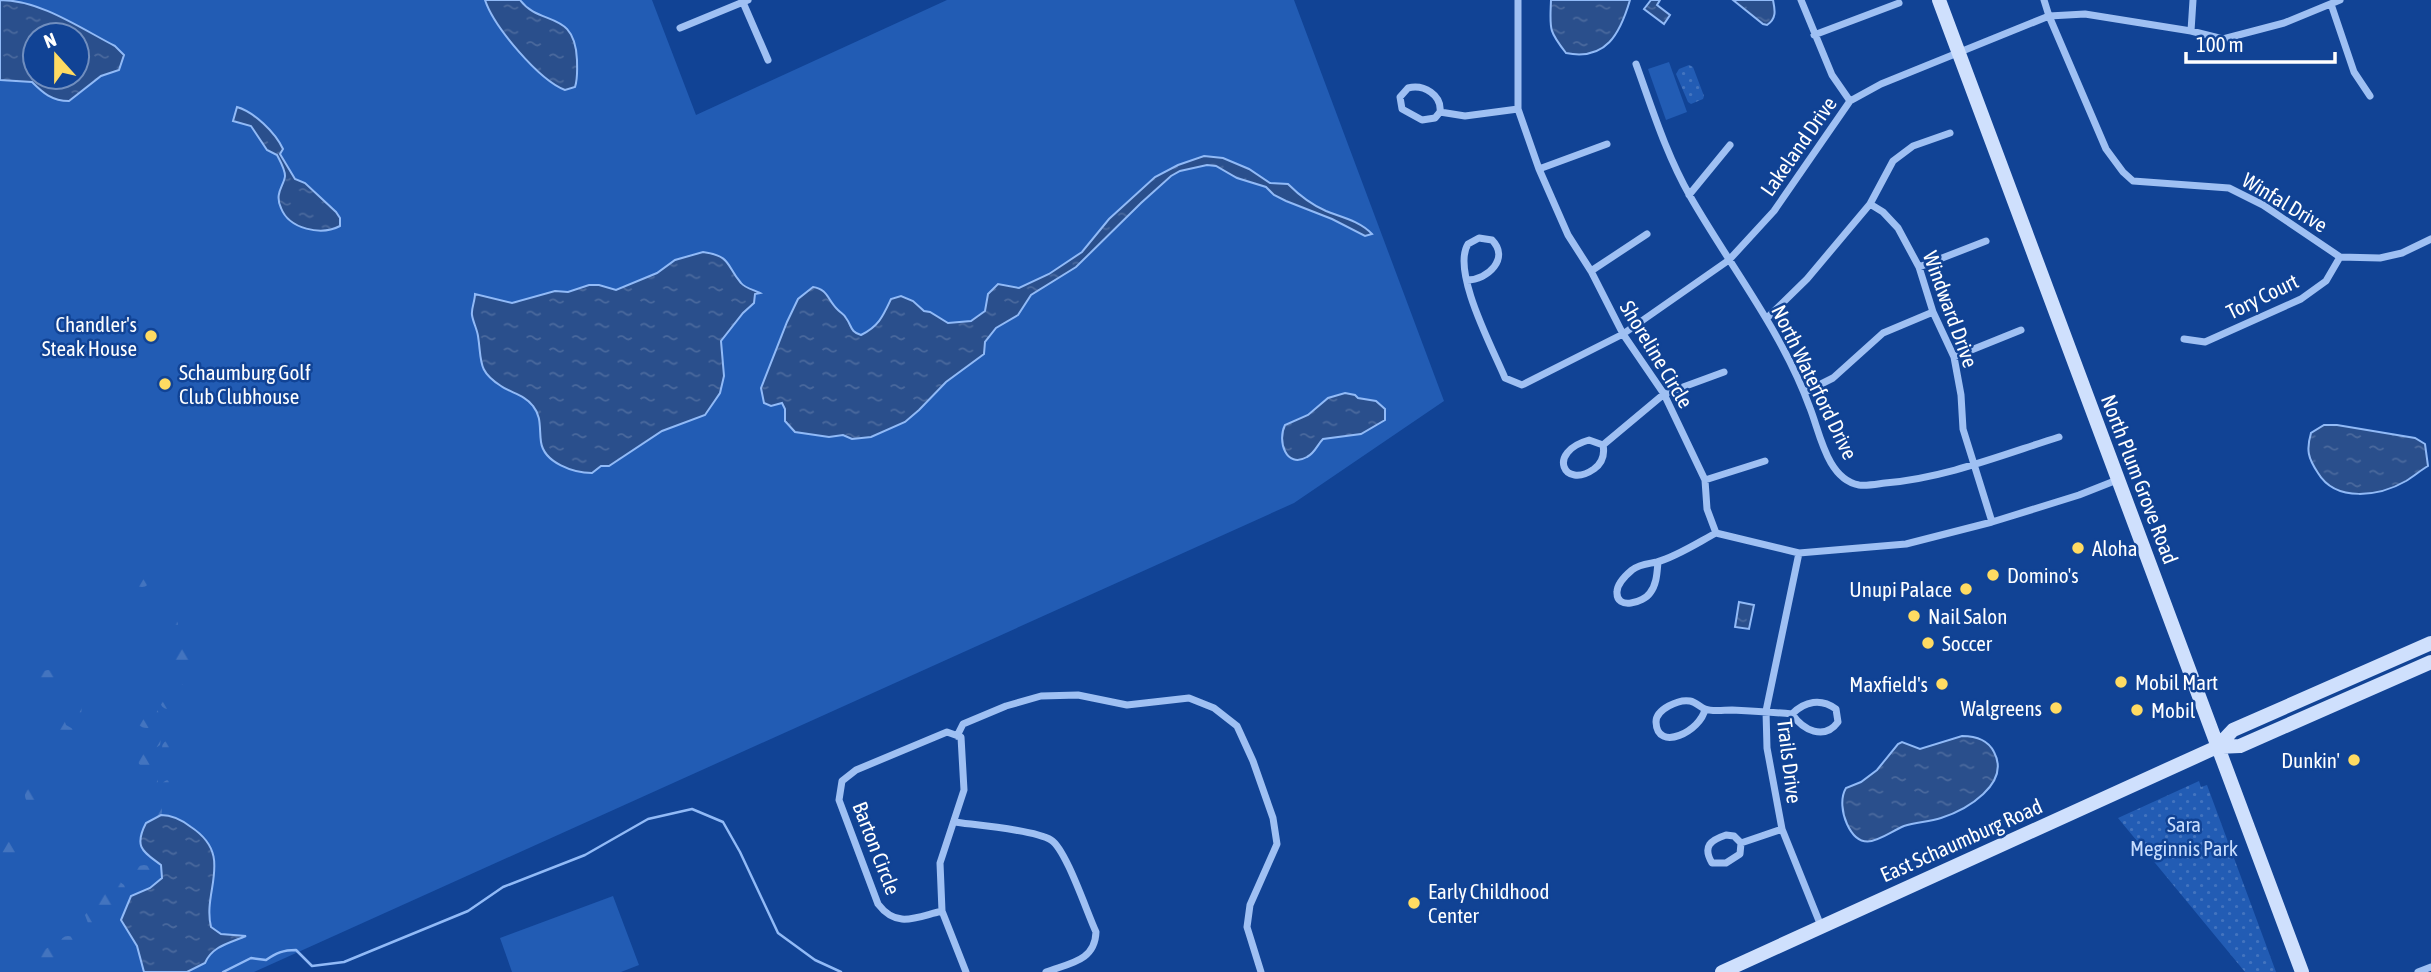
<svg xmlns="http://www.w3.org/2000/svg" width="2431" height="972" font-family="'Asap Condensed',sans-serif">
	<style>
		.green { fill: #225cb4; fill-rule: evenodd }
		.forest { fill: url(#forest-firs) }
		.park { fill: url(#park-dots) }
		.water { fill: url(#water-ripples); stroke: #91baf7; stroke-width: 2; fill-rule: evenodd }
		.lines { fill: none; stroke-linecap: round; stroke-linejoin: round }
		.stream { stroke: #91baf7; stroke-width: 2.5 }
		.street { stroke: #9fc0f3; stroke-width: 7 }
		.secondary { stroke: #cfe0fd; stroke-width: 14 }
		.poi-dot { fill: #ffdb62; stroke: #114395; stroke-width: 2.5 }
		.labels { text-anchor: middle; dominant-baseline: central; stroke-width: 5; stroke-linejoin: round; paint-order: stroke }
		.street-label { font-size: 21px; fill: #fff; stroke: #114395 }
		.poi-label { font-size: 21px; fill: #fff; stroke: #114395; text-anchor: start }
		.park-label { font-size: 21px; fill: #c7ddfe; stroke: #114395 }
	</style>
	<defs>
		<pattern id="forest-firs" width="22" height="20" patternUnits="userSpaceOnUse" patternTransform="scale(1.75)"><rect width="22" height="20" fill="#225cb4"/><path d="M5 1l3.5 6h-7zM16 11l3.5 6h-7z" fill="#4374bf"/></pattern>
		<pattern id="park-dots" width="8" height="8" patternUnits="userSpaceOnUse" patternTransform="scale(1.75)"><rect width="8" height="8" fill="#225cb4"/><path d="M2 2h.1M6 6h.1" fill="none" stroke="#4374bf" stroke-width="1.8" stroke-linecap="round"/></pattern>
		<pattern id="water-ripples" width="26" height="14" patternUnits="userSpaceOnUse" patternTransform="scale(1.75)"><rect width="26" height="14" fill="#2a4f8c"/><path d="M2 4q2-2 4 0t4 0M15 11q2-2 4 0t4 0" fill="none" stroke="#4a699d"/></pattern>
	</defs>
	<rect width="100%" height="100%" fill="#114395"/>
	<path class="green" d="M0,0H652L696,115L947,0H1294L1444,401L1294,503L254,972H0ZM35,35H77V77H35Z
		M1669,62L1687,112L1666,120L1648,69Z
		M613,896L639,965L621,972H512L500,938Z"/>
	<path class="forest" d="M134 579a8 8 0 1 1 16 0a8 8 0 1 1-16 0Z
		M137 606a8 8 0 1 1 16 0a8 8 0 1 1-16 0Z
		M162 625a8 8 0 1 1 16 0a8 8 0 1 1-16 0Z
		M180,640L189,644L194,662V679L185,686L175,681L169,666L171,646Z
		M151 656a8 8 0 1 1 16 0a8 8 0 1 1-16 0Z
		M38 680a10 10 0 1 1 20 0a10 10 0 1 1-20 0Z
		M160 701a8 8 0 1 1 16 0a8 8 0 1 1-16 0Z
		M78,702L82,705L81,715L72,720L68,717L67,710Z
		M135 716a12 12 0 1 1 24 0a12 12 0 1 1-24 0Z
		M57,715L63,717L66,725L73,729L70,738L63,739L59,733L50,729V720Z
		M160 725a8 8 0 1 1 16 0a8 8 0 1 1-16 0Z
		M151,733C158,734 162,738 160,745L153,750L157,755V762L151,768H144L139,764L137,757L141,751L147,748L144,738Z
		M162 748a8 8 0 1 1 16 0a8 8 0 1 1-16 0Z
		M142 781a8 8 0 1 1 16 0a8 8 0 1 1-16 0Z
		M161 788a8 8 0 1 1 16 0a8 8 0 1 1-16 0Z
		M25 795a11 11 0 1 1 22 0a11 11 0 1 1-22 0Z
		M140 811a11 11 0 1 1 22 0a11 11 0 1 1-22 0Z
		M6,836L15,839L20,850L16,858L7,862L6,868L0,870V838Z
		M134 875a10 10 0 1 1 20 0a10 10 0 1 1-20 0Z
		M120,882L124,885L126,890L122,896L113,897L112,901L116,910L113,916L102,919V926L99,929L88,923L85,915L90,909L89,904L94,897L100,899L104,892H110L114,883Z
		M74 932a9 9 0 1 1 18 0a9 9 0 1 1-18 0Z
		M60 944a8 8 0 1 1 16 0a8 8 0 1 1-16 0Z
		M41 958a11 11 0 1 1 22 0a11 11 0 1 1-22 0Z"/>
	<path class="park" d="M1689,65L1693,67L1704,96L1703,99L1691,104L1688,102L1676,74L1679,69Z
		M2199,781L2201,787L2207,785L2276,972H2245L2118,818Z"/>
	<path class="water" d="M0,0C40,0 80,28 115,46L124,55L119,70L101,76L69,101C52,101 43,93 32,82L0,80ZM35,35H77V77H35Z
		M485,0H520C540,27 575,9 577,60C577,69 578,78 575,87L565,90C539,80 494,27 485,0Z
		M1551,0H1630C1620,34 1606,61 1566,53C1548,30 1550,29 1551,0Z
		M1651,0H1660L1657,5L1670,15L1664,24L1644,9Z
		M1733,0H1773C1775,10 1777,18 1767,25L1763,24Z
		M237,107C254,112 275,132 283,149L280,154L295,179L305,183L336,212L340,218V226C321,236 289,229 281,208C274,193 284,186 285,176C285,169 280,161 277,155L267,150L251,126L233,121Z
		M1204,156L1223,158L1249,169L1270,183L1288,184C1298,194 1312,205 1326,211C1341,217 1360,221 1372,234L1365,236L1332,219L1286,201L1274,195L1266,187L1237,178L1216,166L1207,165L1180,171L1171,176L1141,203L1076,267L1031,295L1018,315L996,328L985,342L984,354L946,382L919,410L905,422L871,437L852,439L843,435L829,437L795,432L785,421V409L782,403L771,406L764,403L761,388L787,322L798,299L813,287C828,289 828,301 838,310C842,314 843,313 846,318C852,326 850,332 861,335C879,326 883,316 891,299L901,296L913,301L924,311L930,312L948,323L971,321L985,311L988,294L998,284L1019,288L1049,274L1082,252L1109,219L1155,177L1178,165Z
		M703,252C732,256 726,266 741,283C745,288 754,290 760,293L755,294L754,303L743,313L721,341L724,376L720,393L705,415L662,431L609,466H601L592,473C574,473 544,463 541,442C539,429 542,417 533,406C525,395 511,393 501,386C477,371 482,361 478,336C477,329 473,322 472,315C471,309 475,301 475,294L512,303L555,291L568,292L589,285H599L616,290L657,273L675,260Z
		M1345,393L1355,395L1358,398L1376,401L1385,409V420L1361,434L1323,439C1317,445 1315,453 1307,457C1286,469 1277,441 1285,425L1308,415L1328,398Z
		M2324,425H2337L2415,438L2425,444L2428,466C2421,470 2414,476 2406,481C2380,496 2336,503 2318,473C2308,458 2306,450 2311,433Z
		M1739,602L1754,605L1749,629L1735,627Z
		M1962,736C1975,736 1988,740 1994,752C2011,784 1966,810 1941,818C1929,822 1916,822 1904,826C1883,835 1862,857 1847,824C1842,813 1840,798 1846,788L1861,782L1877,770L1898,744L1902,742L1920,749Z
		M161,815C173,815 182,820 191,827C235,856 202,890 211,927L221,934L246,936C230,943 212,946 205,963L187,972H144L137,946L121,920L131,896L150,888L162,878L161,865C144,852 133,848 146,823Z"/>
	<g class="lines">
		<path class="stream" d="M223,972L251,958L266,960C276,953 283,950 296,950L312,966L344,962L468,911L503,887L585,855L648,819L692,809L723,822L740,852L778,933L815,960L841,972"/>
		<path class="street" d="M742,0L768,60
			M1518,0V109L1539,169L1568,235L1591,271L1623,334L1664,394L1705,480L1707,509L1716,533L1799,553L1906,544L1992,522L2079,495L2117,480
			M1801,0L1832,75L1850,101
			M2044,0L2049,16L2106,149L2123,172L2133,181L2229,188L2263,205L2340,257L2380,258L2402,253L2431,239
			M2331,4L2354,72L2370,96
			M680,28L748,0
			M2191,31L2193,0
			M1814,35L1899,3
			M1636,64C1652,108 1666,154 1690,196C1730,266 1782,331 1810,408C1820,433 1827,479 1859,485C1867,486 1877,484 1885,483C1945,478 2002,455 2059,437
			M1440,112C1442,95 1424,84 1408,88L1400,97L1402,109L1422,120L1435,118L1440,112L1465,116L1518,109
			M1539,169L1607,144
			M1689,195L1730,145
			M1870,204L1883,212L1898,228L1919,267L1933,312L1954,357L1961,395L1963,429L1992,522
			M1919,267L1986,241
			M1591,271L1647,234
			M1467,280C1488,280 1510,258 1492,240L1479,238L1468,244C1451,271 1493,349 1505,378L1522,385L1623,334L1729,260L1774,211L1850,101L1881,84L2049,16L2085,14L2191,31L2223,39L2284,23L2340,0
			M1767,318L1807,279L1870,204L1893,161L1913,146L1950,133
			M2184,339L2205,342L2301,299L2326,281L2340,257
			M1954,357L2021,330
			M1805,392L1833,378L1883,333L1933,312
			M1589,440L1603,445C1605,455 1602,463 1594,469C1564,490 1546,452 1589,440Z
			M1603,445L1664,394L1724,372
			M1705,480L1765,461
			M1799,553L1766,711L1767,748L1782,829L1821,926
			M1658,562C1657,572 1657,584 1650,593C1644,602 1616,611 1617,592C1617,584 1626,575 1632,570C1640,564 1648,564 1657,562C1676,557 1699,542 1716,533
			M1705,709C1701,731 1657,753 1656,722C1656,709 1679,699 1690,701C1696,702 1700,707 1705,709C1712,712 1724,710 1732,710C1752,711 1772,712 1792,714C1803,730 1824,741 1838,722L1836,709C1821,698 1805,701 1792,714
			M957,736L963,724L1006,706L1041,696L1078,695L1127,705L1189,698L1214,708L1237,726L1253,761L1273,818L1277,844L1250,905L1247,927L1261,972
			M954,822C975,825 1035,830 1051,840C1066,849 1087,913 1096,932C1095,961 1070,963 1046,972
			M1726,835L1734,836L1741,843L1740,854L1726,863H1712C1702,846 1711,840 1726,835Z
			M1741,843L1782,829
			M942,911C916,917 897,929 878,904L839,800L842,781L856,770L947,732L961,737L964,790L940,863L942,911L966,972
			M2418,972L2431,967"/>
		<path class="secondary" d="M1939,0L2302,972
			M2217,747L2233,730L2431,643
			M1722,972L2217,747L2240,746L2431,662"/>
	</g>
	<g class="poi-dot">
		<circle cx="151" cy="336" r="7"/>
		<circle cx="165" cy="384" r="7"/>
		<circle cx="2078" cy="548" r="7"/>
		<circle cx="1993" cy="575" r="7"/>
		<circle cx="1966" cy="589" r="7"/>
		<circle cx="1914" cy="616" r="7"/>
		<circle cx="1928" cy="643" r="7"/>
		<circle cx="2121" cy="682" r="7"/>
		<circle cx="1942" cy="684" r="7"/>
		<circle cx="2056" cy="708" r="7"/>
		<circle cx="2137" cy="710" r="7"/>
		<circle cx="2354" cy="760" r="7"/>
		<circle cx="1414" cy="903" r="7"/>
	</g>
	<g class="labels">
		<g class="street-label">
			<text transform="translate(1798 146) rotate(-55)">Lakeland Drive</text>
			<text transform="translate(2285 202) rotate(31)">Winfal Drive</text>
			<text transform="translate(2262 296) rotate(-26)">Tory Court</text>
			<text transform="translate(1951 309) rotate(70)">Windward Drive</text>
			<text transform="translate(1657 354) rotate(59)">Shoreline Circle</text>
			<text transform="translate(1815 382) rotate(64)">North Waterford Drive</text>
			<text transform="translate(2140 479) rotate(69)">North Plum Grove Road</text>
			<text transform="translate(1790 761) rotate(83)">Trails Drive</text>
			<text transform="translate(1961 840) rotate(-24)">East Schaumburg Road</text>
			<text transform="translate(877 848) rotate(69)">Barton Circle</text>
		</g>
		<g class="poi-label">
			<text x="137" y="324" text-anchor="end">Chandler's<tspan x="137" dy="24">Steak House</tspan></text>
			<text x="179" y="372">Schaumburg Golf<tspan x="179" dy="24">Club Clubhouse</tspan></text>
			<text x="2092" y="548">Aloha</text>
			<text x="2007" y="575">Domino's</text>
			<text x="1952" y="589" text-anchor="end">Unupi Palace</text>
			<text x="1928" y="616">Nail Salon</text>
			<text x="1942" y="643">Soccer</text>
			<text x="2135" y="682">Mobil Mart</text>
			<text x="1928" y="684" text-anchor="end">Maxfield's</text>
			<text x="2042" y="708" text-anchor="end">Walgreens</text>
			<text x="2151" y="710">Mobil</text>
			<text x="2340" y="760" text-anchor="end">Dunkin'</text>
			<text x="1428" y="891">Early Childhood<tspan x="1428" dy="24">Center</tspan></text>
		</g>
		<g class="park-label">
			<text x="2184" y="824">Sara<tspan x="2184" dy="24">Meginnis Park</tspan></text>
		</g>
	</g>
	<g transform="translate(56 56) rotate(339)"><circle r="33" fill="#114395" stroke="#708ebf" stroke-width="2"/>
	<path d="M0-5L12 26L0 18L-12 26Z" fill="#ffdb62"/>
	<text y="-10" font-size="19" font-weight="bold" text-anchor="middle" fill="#ffffff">N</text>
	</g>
	<path d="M2186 52v10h149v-10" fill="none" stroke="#ffffff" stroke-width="3.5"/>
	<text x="2196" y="52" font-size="21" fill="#ffffff" stroke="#114395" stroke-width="5" paint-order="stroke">100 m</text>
</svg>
